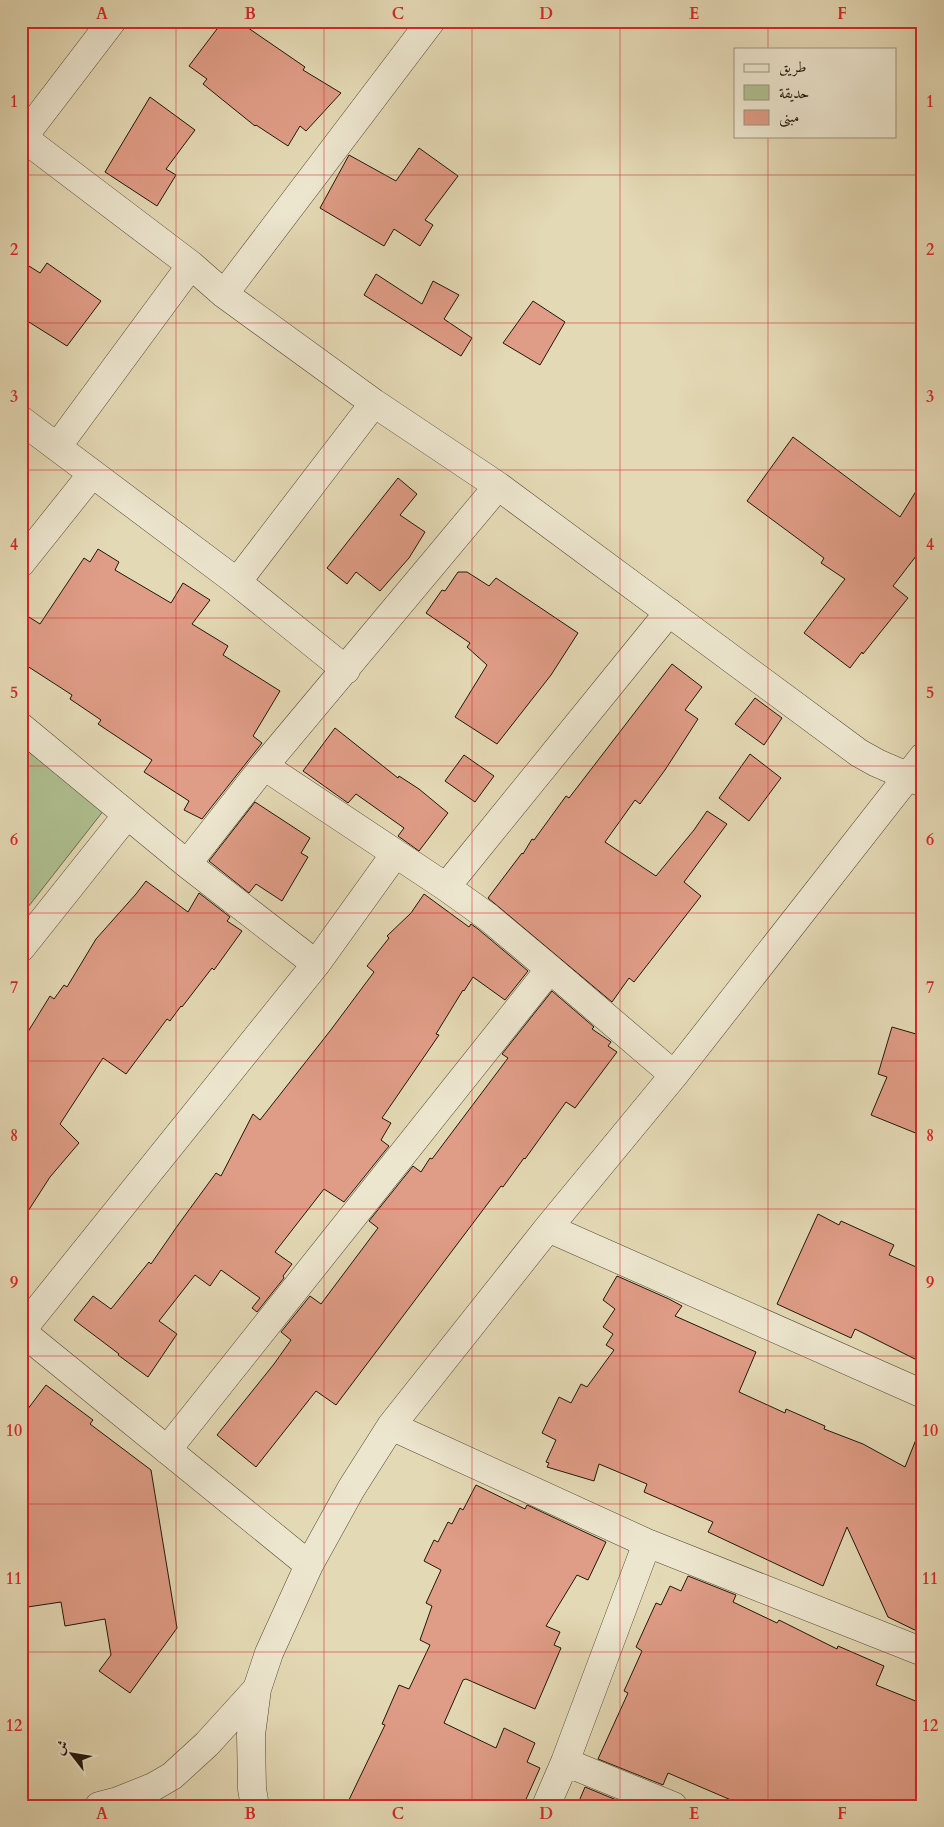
<svg xmlns="http://www.w3.org/2000/svg" width="944" height="1827" font-family="Cardo,Amiri,serif">
	<style>
		.green { fill: #afc091; stroke: #686c4c }
		.building { fill: #df9c86; stroke: #211708 }
		.lines { fill: none; stroke-linecap: round; stroke-linejoin: round }
		.minor-casing { stroke: #524833; stroke-width: 29 }
		.minor { stroke: #ede6cf; stroke-width: 28 }
		.grid { fill: none; stroke: #d62828; stroke-width: 1; stroke-opacity: 0.55 }
		.neatline { fill: none; stroke: #d62828; stroke-width: 2 }
		.grid-label { font-size: 16px; text-anchor: middle; font-weight: bold; fill: #d62828 }
	</style>
	<rect width="100%" height="100%" fill="#e4d9b5"/>
	<filter id="stains"><feTurbulence type="fractalNoise" baseFrequency=".004" numOctaves="4"/><feColorMatrix values="0 0 0 0 .2 0 0 0 0 .09 0 0 0 0 .02 0 0 0 .5 -.17"/></filter>
	<radialGradient id="worn" r=".72"><stop offset=".6" stop-color="#630" stop-opacity="0"/><stop offset="1" stop-color="#630" stop-opacity=".3"/></radialGradient>
	<path class="green" d="M21,746L104,810L21,916Z"/>
	<path class="building" d="M223,21H238L305,67L303,70L341,93L306,131L300,126L288,146L256,125L255,126L203,84L207,79L189,66Z
		M150,97L195,130L166,169L176,175L157,206L105,172Z
		M419,148L458,176L425,220L433,225L420,246L394,229L384,246L320,208L349,155L396,181Z
		M21,261L40,273L47,263L101,301L67,346L21,317Z
		M376,274L422,304L433,281L459,295L444,319L472,338L461,356L364,295Z
		M533,301L565,322L540,365L503,343Z
		M793,437L900,517L923,480V547L893,586L908,598L863,654L862,652L850,668L804,633L845,579L821,563L824,558L747,501Z
		M398,478L417,494L400,515L425,532L409,558L380,591L356,572L347,584L327,568Z
		M98,549L119,562L115,570L171,603L183,583L210,600L192,624L228,646L223,655L280,691L253,736L262,743L202,819L184,810L189,801L144,772L152,760L98,724L101,720L70,699L72,695L21,662V612L40,624L84,558L90,562Z
		M458,572H467L489,586L496,578L578,633L551,675L497,744L455,717L487,665L467,647L470,643L426,613L442,590L445,591Z
		M672,664L702,687L685,710L698,719L665,770L640,804L635,800L605,842L656,876L694,830L707,811L727,824L684,882L701,896L634,982L629,978L612,1002L488,898L522,853L523,854L532,839L534,840L566,796L569,798Z
		M755,698L782,718L764,745L735,724Z
		M335,728L398,778L399,776L419,789L448,813L419,851L398,836L404,828L356,794L348,803L303,771Z
		M750,754L781,778L749,821L719,798Z
		M464,755L494,776L475,802L445,781Z
		M255,802L310,838L301,853L308,857L282,901L256,884L249,893L209,861Z
		M146,881L188,912L199,893L230,917L227,921L242,931L214,970L212,968L182,1007L181,1006L170,1021L167,1019L126,1074L103,1058L60,1124L79,1143L50,1177L21,1222V1043L50,996L54,999L64,985L67,987L96,939L136,894Z
		M424,894L469,927L471,924L478,929L528,971L505,1000L473,977L464,991L463,990L436,1034L439,1035L382,1118L391,1123L381,1140L389,1146L344,1202L324,1189L275,1252L292,1264L283,1276L284,1278L257,1312L252,1308L260,1298L221,1270L210,1286L195,1275L159,1321L177,1334L148,1377L118,1355L119,1354L74,1320L93,1296L111,1309L149,1262L151,1264L178,1225L216,1173L221,1176L253,1114L260,1120L330,1031L374,972L367,966L389,938L387,936L411,913Z
		M552,991L594,1027L592,1029L611,1042L608,1046L617,1052L575,1108L566,1102L525,1159L524,1158L503,1187L501,1186L336,1405L316,1391L256,1467L217,1435L274,1364L291,1340L281,1332L310,1296L321,1304L378,1228L369,1221L413,1166L421,1172L430,1158L432,1159L508,1058L502,1054Z
		M892,1027L923,1036L917,1060L923,1062V1136L871,1115L887,1077L878,1074Z
		M818,1214L839,1225L841,1221L894,1245L889,1255L923,1270V1363L855,1329L851,1338L777,1304Z
		M617,1276L669,1299L682,1306L675,1316L756,1352L739,1392L785,1413L786,1409L825,1426L824,1429L863,1444L905,1467L921,1427H923V1634L888,1617L847,1527L823,1586L708,1532L713,1522L644,1492L647,1484L599,1464L594,1481L547,1467L549,1463L546,1462L556,1440L542,1433L559,1397L571,1403L581,1384L587,1387L614,1350L606,1345L613,1334L603,1327L615,1309L603,1300Z
		M46,1385L93,1420L90,1424L151,1470L177,1628L130,1693L99,1671L111,1655L105,1619L65,1626L61,1602L21,1608V1418Z
		M476,1485L525,1509L527,1505L606,1542L588,1580L577,1575L546,1626L560,1632L554,1645L561,1648L535,1709L466,1679L463,1680L444,1723L496,1748L504,1728L535,1743L527,1762L540,1768L523,1806H346L385,1725L382,1724L399,1685L409,1689L430,1645L420,1640L432,1606L426,1603L441,1570L424,1561L434,1540L438,1542L448,1522L452,1524L460,1508L463,1510Z
		M688,1576L736,1595L733,1602L777,1623L779,1620L837,1649L838,1646L884,1666L876,1685L923,1704V1806H745L668,1773L663,1785L598,1759L628,1693L624,1691L642,1651L636,1647L656,1603L661,1605L670,1586L681,1591Z
		M585,1787L631,1806H577Z"/>
	<g class="lines">
		<g class="minor-casing">
			<path id="minor" d="M21,136L191,265L224,294L374,403L498,486L859,753L877,763L923,783
				M21,140L112,21
				M224,294L431,21
				M21,420L237,582L346,670
				M57,447L191,265
				M21,563L92,474
				M237,582L374,403
				M21,727L187,864L316,964
				M264,766L446,887L488,917L550,969L674,1075
				M187,864L264,766L498,486
				M446,887L669,612
				M21,948L127,815
				M548,1228L923,1394
				M21,1331L316,964L395,854
				M21,1331L309,1565
				M391,1426L647,1543L923,1652
				M167,1450L550,969
				M565,1762L673,1806
				M99,1806L118,1801L153,1787L172,1776L207,1744L257,1689
				M255,1806L252,1789L251,1735L257,1689L269,1653L309,1565L351,1489L391,1426L548,1228L674,1075L923,757
				M546,1806L565,1762L647,1543"/>
		</g>
		<use href="#minor" class="minor"/>
	</g>
	<path class="grid" d="M176,21V1806M324,21V1806M472,21V1806M620,21V1806M768,21V49M768,136V1806M21,175H923M21,323H923M21,470H923M21,618H923M21,766H923M21,913H923M21,1061H923M21,1209H923M21,1356H923M21,1504H923M21,1652H923"/>
	<rect width="944" height="1827" fill="none" stroke="#e4d9b5" stroke-width="55"/>
	<rect x="734" y="48" width="162" height="90" fill="#ede6cf" stroke="#9b937f"/>
	<rect x="744" y="64" width="25" height="8" fill="#ede6cf" stroke="#9b937f"/>
	<text x="779" y="72" font-size="15" fill="#211708">طريق</text>
	<rect x="744" y="85" width="25" height="15" fill="#afc091" stroke="#9b937f"/>
	<text x="779" y="98" font-size="15" fill="#211708">حديقة</text>
	<rect x="744" y="110" width="25" height="15" fill="#df9c86" stroke="#9b937f"/>
	<text x="779" y="122" font-size="15" fill="#211708">مبنى</text>
	<g transform="translate(72 1754) rotate(301)" stroke="#ede6cf" stroke-width="4" paint-order="stroke">
	<path d="M0-4L9 19L0 12L-9 19Z" fill="#211708"/>
	<text y="-8" font-size="14" font-weight="bold" text-anchor="middle" fill="#211708">ش</text>
	</g>
	<rect x="28" y="28" width="888" height="1772" class="neatline"/>
	<g class="grid-label">
		<text x="102" y="19">A</text>
		<text x="250" y="19">B</text>
		<text x="398" y="19">C</text>
		<text x="546" y="19">D</text>
		<text x="694" y="19">E</text>
		<text x="842" y="19">F</text>
		<text x="14" y="107">1</text>
		<text x="930" y="107">1</text>
		<text x="14" y="255">2</text>
		<text x="930" y="255">2</text>
		<text x="14" y="402">3</text>
		<text x="930" y="402">3</text>
		<text x="14" y="550">4</text>
		<text x="930" y="550">4</text>
		<text x="14" y="698">5</text>
		<text x="930" y="698">5</text>
		<text x="14" y="845">6</text>
		<text x="930" y="845">6</text>
		<text x="14" y="993">7</text>
		<text x="930" y="993">7</text>
		<text x="14" y="1141">8</text>
		<text x="930" y="1141">8</text>
		<text x="14" y="1288">9</text>
		<text x="930" y="1288">9</text>
		<text x="14" y="1436">10</text>
		<text x="930" y="1436">10</text>
		<text x="14" y="1584">11</text>
		<text x="930" y="1584">11</text>
		<text x="14" y="1731">12</text>
		<text x="930" y="1731">12</text>
		<text x="102" y="1819">A</text>
		<text x="250" y="1819">B</text>
		<text x="398" y="1819">C</text>
		<text x="546" y="1819">D</text>
		<text x="694" y="1819">E</text>
		<text x="842" y="1819">F</text>
	</g>
	<rect width="100%" height="100%" filter="url(#stains)"/>
	<rect width="100%" height="100%" fill="url(#worn)"/>
</svg>
